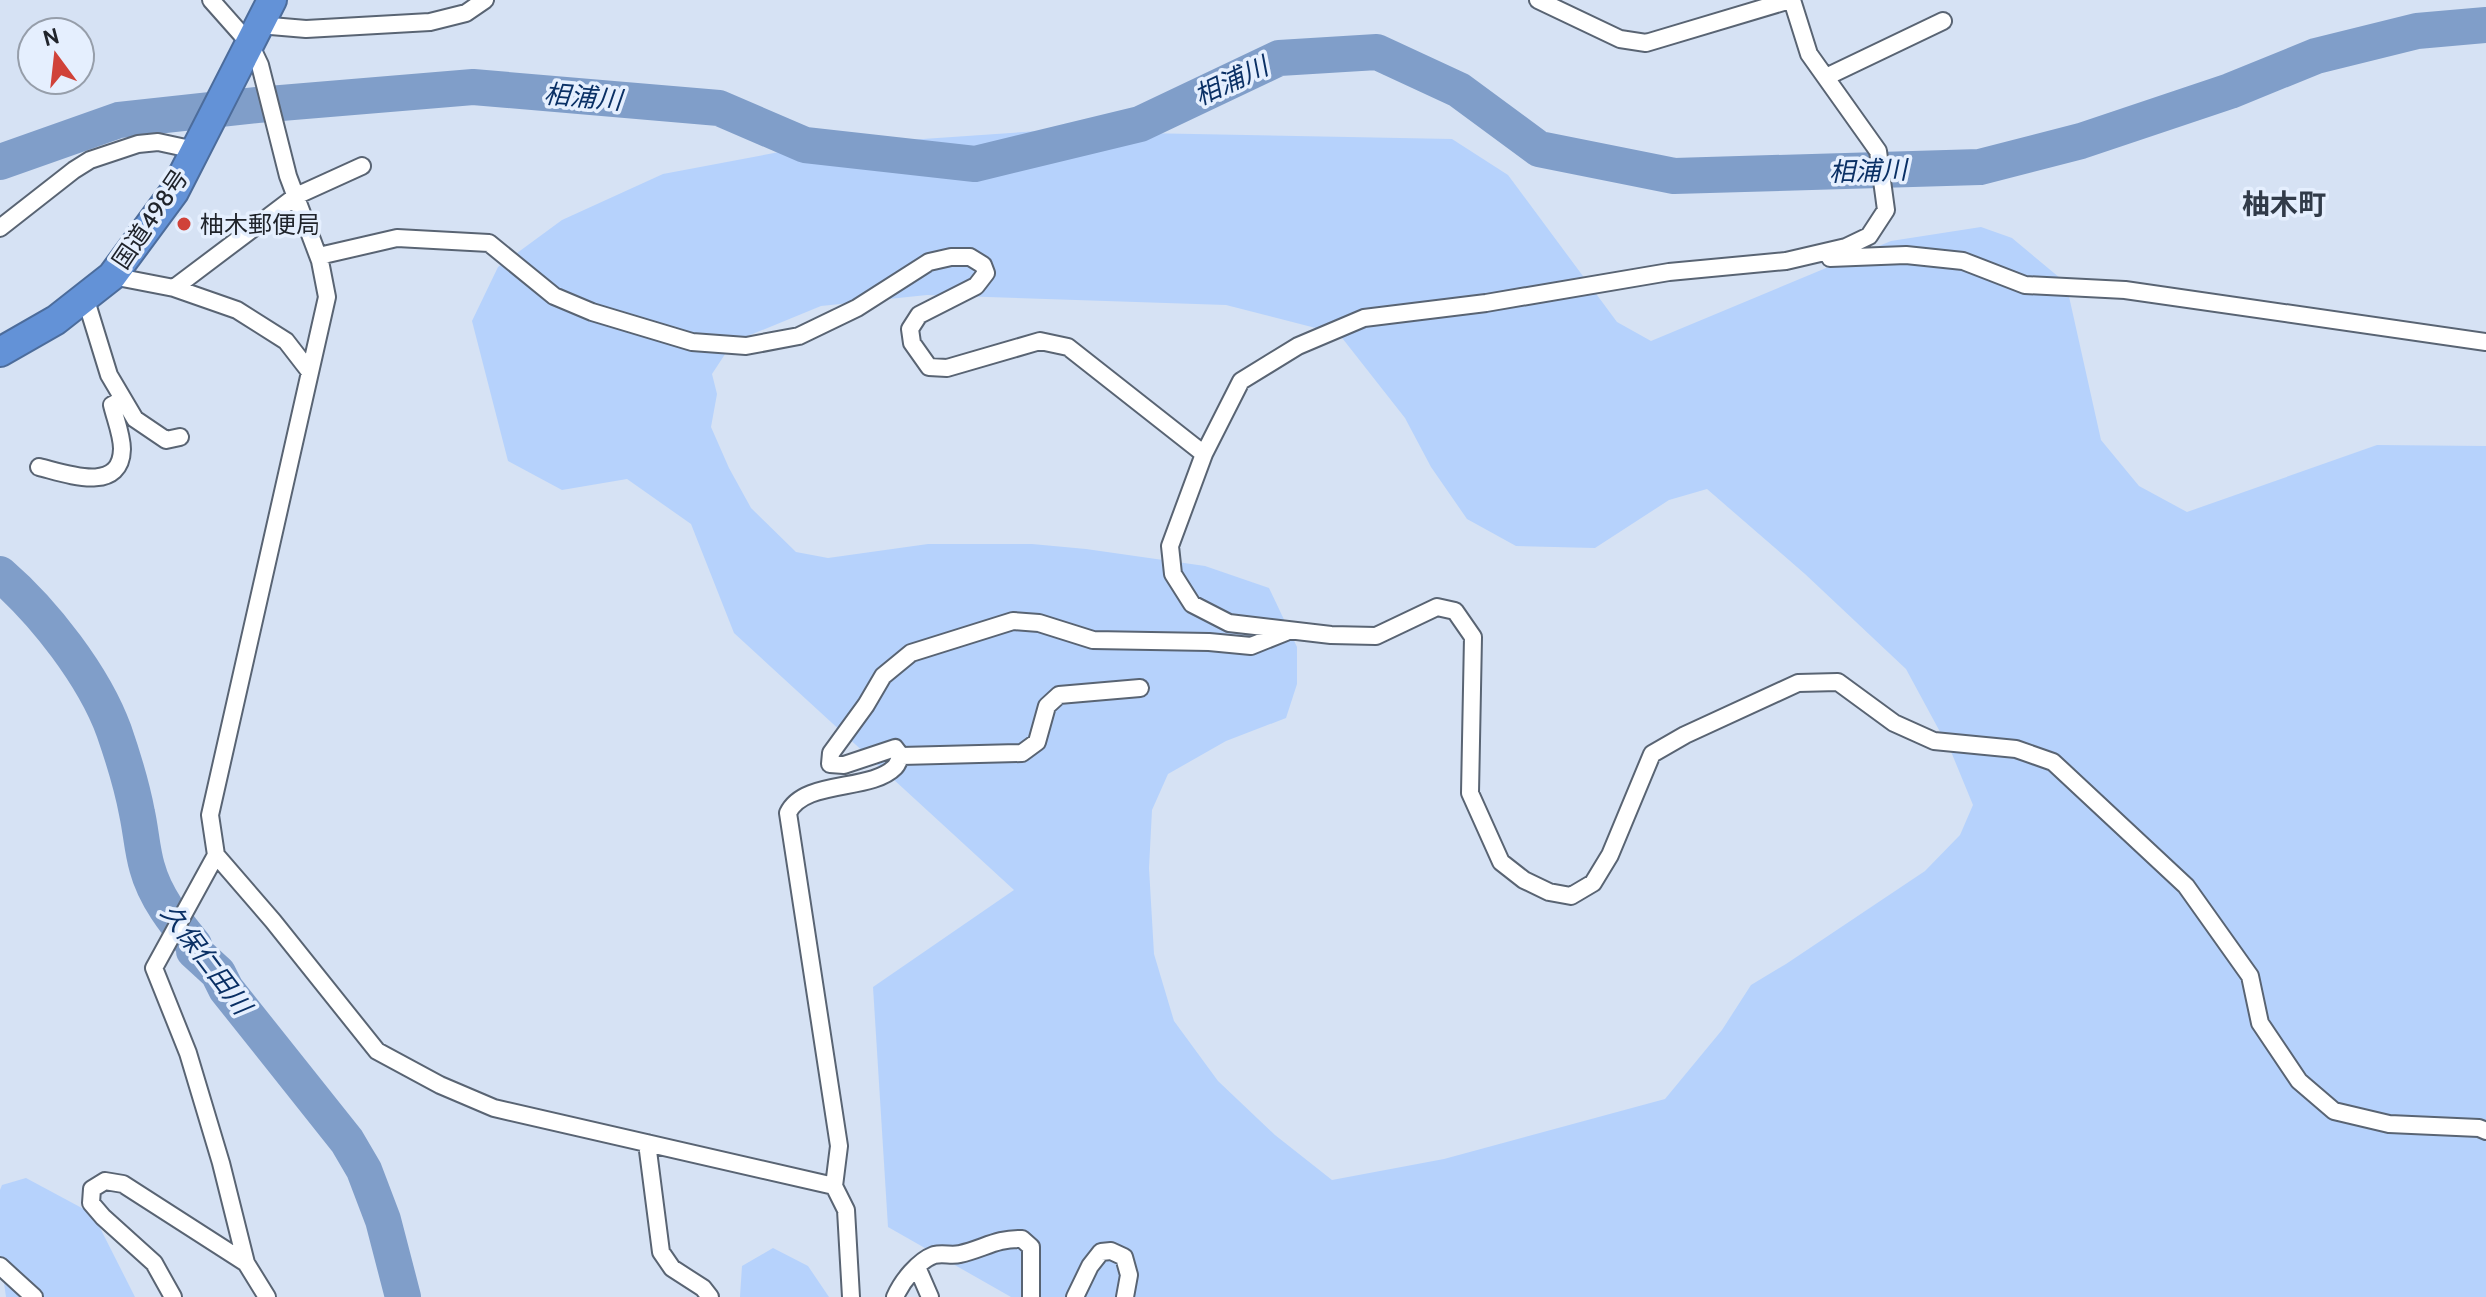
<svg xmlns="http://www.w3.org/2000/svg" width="2486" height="1297" font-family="Cabin,'Noto Sans JP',sans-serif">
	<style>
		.green { fill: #b6d2fc; fill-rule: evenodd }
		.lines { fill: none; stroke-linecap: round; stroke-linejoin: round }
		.river { stroke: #809ec9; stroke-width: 36 }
		.street-casing { stroke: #596473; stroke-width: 20 }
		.highway-casing { stroke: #4c6c9b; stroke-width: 32 }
		.street { stroke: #fff; stroke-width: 16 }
		.highway { stroke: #6392d7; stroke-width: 28 }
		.poi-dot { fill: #d04239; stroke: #e5effe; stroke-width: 3 }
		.labels { text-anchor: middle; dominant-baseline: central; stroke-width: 7; stroke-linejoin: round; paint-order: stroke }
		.street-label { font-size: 24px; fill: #20242b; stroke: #e5effe }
		.poi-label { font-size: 24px; fill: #20242b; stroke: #e5effe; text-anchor: start }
		.water-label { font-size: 26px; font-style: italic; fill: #0a3065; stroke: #e5effe }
		.quarter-label { font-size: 28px; font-weight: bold; fill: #313b49; stroke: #e5effe }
	</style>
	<rect width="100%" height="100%" fill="#d6e2f4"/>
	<path class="green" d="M1038,131L1452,139L1508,175L1617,322L1651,341L1891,241L1981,227L2012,238L2066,283L2101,440L2139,486L2187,512L2377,445L2486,446V1297H1011L888,1227L873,987L1014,890L734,633L691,524L627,479L562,490L508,461L472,321L498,267L562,220L663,174L806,147ZM927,295L1226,305L1339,334L1405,418L1431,467L1467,519L1516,546L1595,548L1669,500L1707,489L1805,574L1906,669L1952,754L1973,805L1960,835L1925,871L1786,964L1751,985L1722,1030L1665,1099L1444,1159L1332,1180L1275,1135L1218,1081L1174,1021L1154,954L1149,868L1152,810L1168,774L1226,741L1286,718L1297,684V647L1269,588L1205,566L1086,549L1032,544H928L828,558L796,552L751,508L729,468L711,427L717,394L712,374L733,342L821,306Z
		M26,1178L93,1214L135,1297H6L0,1254V1190L2,1185Z
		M773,1248L808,1266L829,1297H740L742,1266Z"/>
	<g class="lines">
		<path class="river" d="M0,162L119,120L257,105L473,87L719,108L805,145L975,164L1140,124L1279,58L1377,52L1459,90L1539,149L1674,176L1980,167L2081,141L2230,91L2316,56L2417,31L2486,25
			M0,574C44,612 94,676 114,731C123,757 132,786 137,813C141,831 142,850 147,867C155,897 175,922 194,945V951L218,973L226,989L347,1141L364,1170L383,1220L403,1297"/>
		<g class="street-casing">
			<path id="street" d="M211,0L250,44L260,65L288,176L320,261L327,297L210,815L216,855L273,921L377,1051L440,1085L494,1108L834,1186L846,1210L851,1297
				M1538,0L1620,39L1646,43L1790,0
				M1792,0L1809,54L1878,151L1886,210L1869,236L1846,247L1786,261L1669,272L1486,303L1364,318L1298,346L1241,381L1204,454L1170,546L1173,574L1192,604L1229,623L1331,635L1376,636L1437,607L1455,611L1473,637L1470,793L1501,862L1524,880L1549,892L1571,896L1593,883L1610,855L1652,754L1685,735L1798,683L1838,682L1894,723L1934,741L2016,749L2053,762L2186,886L2250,976L2260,1023L2299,1081L2334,1111L2389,1124L2479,1128L2486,1131
				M259,25L306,29L430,22L466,13L485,0
				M1826,77L1943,21
				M0,228L74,170L90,160L138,144L158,142L195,150
				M319,256L397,238L489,243L554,296L592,312L692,342L746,346L799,336L857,308L929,262L951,257H970L983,265L986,273L976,286L919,315L910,329L912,343L929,367L947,368L1040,341L1068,347L1204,454
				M1830,258L1906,255L1963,261L2025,285L2125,290L2486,342
				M112,276L174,288L237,310L286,341L310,372
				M174,288L296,196L362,166
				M85,297L109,375L135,419L166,440L180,437
				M39,467C64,473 121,495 122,449C122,435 115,418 112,405L123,399
				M901,756L1022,753L1037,742L1047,706L1059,695L1140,688
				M216,855L154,968L188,1053L221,1163L246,1263L267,1297
				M647,1143L661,1252L672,1268L703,1288L710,1297
				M834,1186L839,1146L788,813C804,779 871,792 895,767C898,764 899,759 901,756L895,748L844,765L830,764L831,753L866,705L883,676L911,653L1013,621L1039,623L1093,640L1209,642L1251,646L1286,632
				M0,1266L34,1297
				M917,1267L930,1297
				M173,1297L154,1263L103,1217L91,1203L92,1189L105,1181L123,1184L246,1263
				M895,1297C902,1281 918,1261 934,1255C943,1253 952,1256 960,1254C983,1249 997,1238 1022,1239L1031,1247V1297
				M1075,1297L1090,1266L1101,1252L1111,1251L1124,1257L1129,1275L1125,1297"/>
		</g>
		<g class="highway-casing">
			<path id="highway" d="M0,352L56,320L112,276L174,192L272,0"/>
		</g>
		<use href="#street" class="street"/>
		<use href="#highway" class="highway"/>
	</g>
	<circle class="poi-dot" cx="184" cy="224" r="8"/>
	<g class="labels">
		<g class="street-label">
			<text transform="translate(150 219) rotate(-56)">国道498号</text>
		</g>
		<g class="poi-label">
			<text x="200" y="224">柚木郵便局</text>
		</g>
		<g class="water-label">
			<text transform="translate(1231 81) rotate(-25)">相浦川</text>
			<text transform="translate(583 97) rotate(5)">相浦川</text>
			<text transform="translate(1868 171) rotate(-2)">相浦川</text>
			<text transform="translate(206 959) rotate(53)">久保仁田川</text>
		</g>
		<g class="quarter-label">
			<text x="2284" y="204">柚木町</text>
		</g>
	</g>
	<g transform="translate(56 56) rotate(345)"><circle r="38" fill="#e5effe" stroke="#969eaa" stroke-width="2"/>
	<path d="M0-6L14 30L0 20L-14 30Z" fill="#d04239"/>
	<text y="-12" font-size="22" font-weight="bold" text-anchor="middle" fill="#20242b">N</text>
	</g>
</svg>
